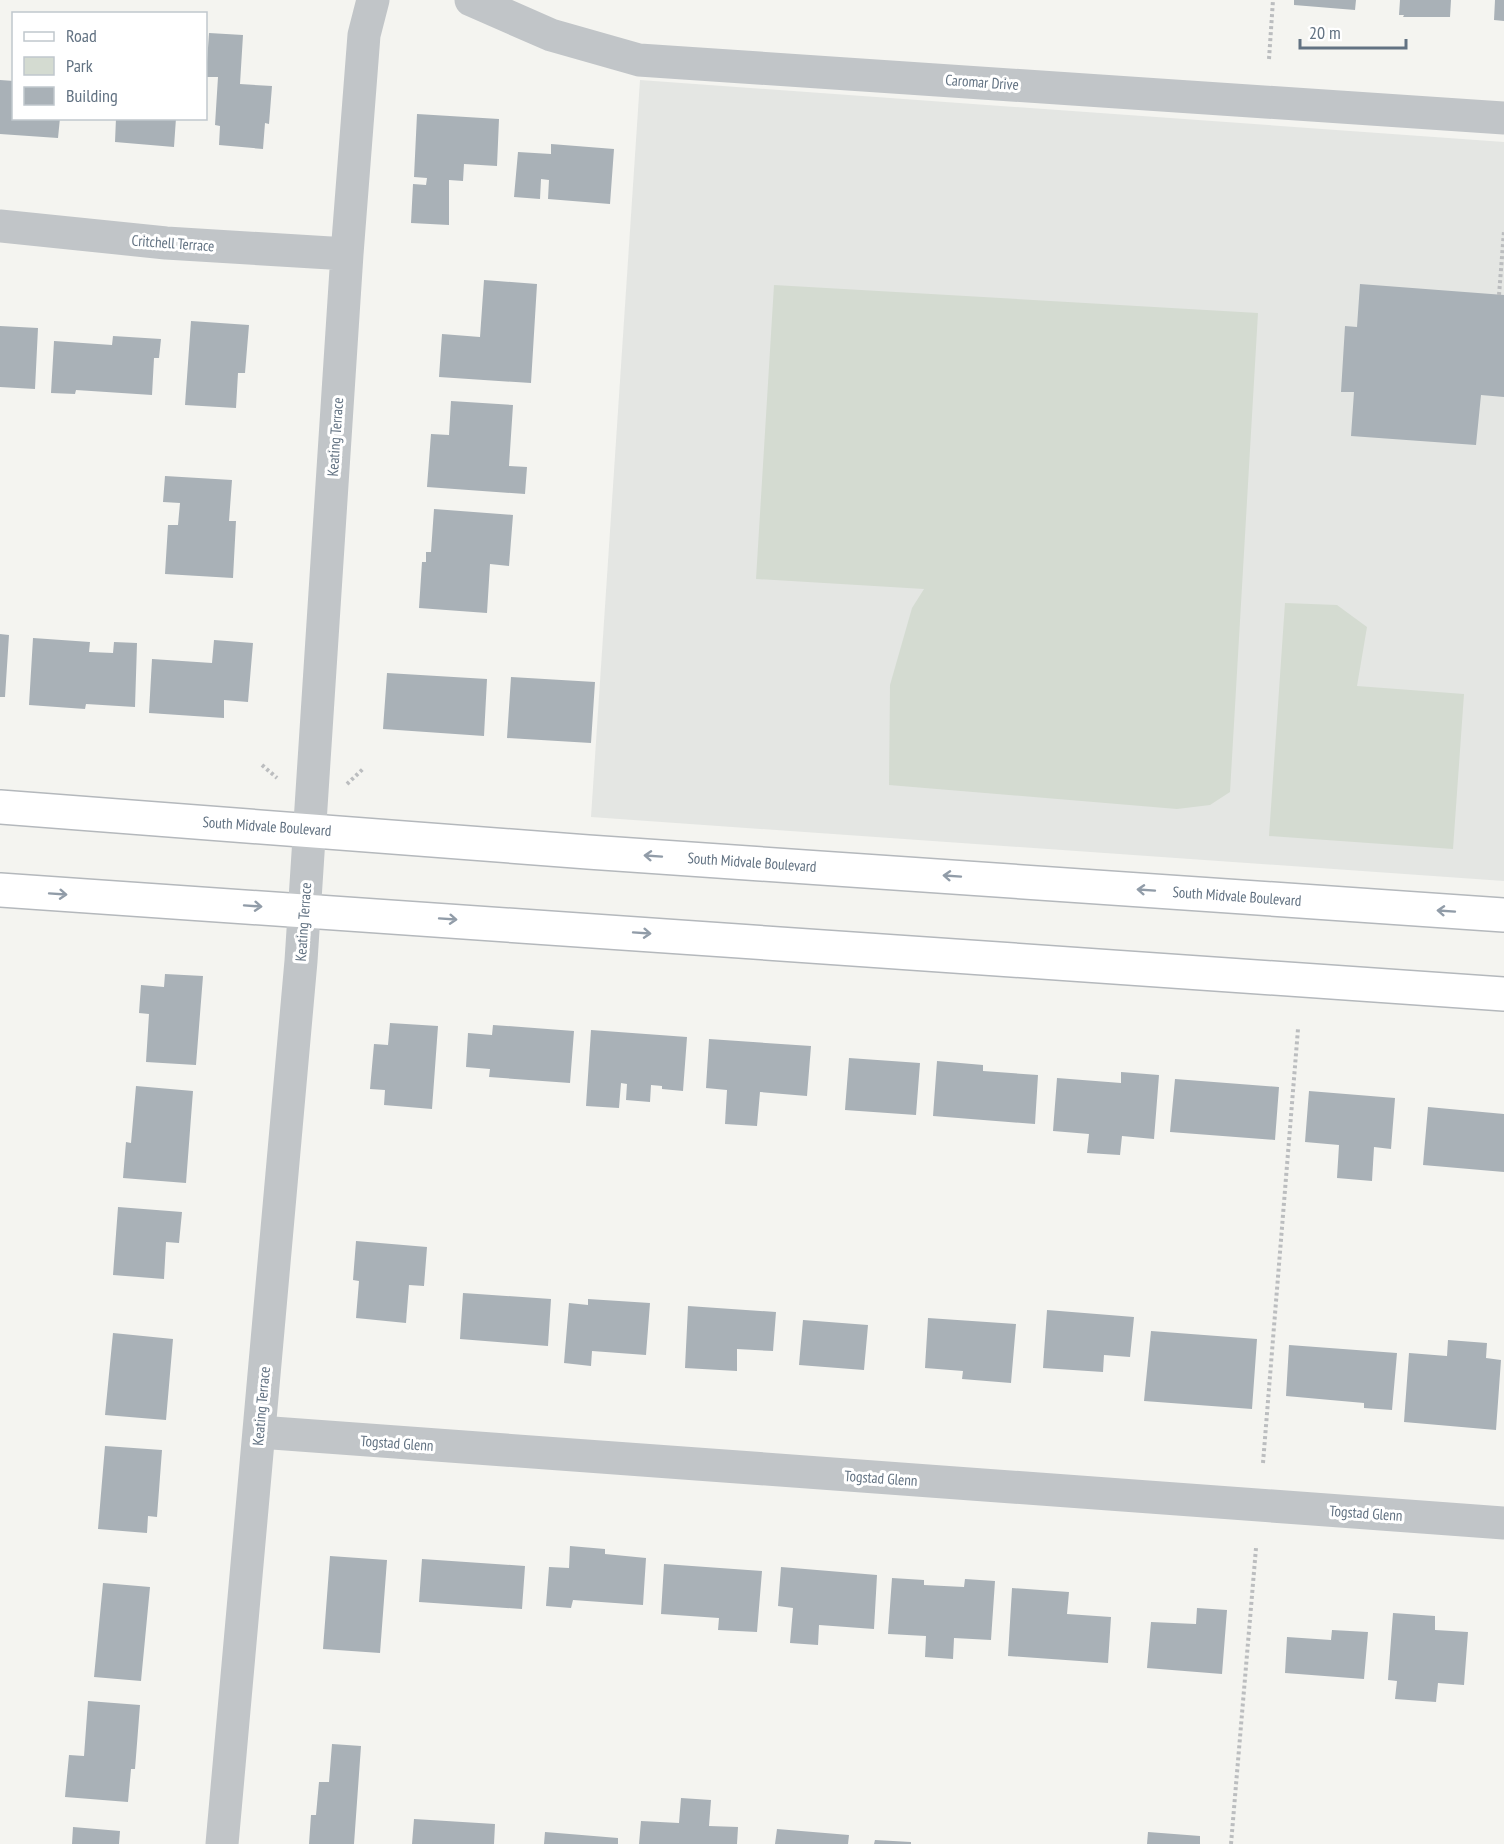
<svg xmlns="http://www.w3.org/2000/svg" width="1504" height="1844" font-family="'PT Sans Narrow',sans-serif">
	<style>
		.built { fill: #e4e6e3 }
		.green { fill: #d4dbd1 }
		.building { fill: #a9b1b7 }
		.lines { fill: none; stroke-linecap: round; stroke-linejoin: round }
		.major-casing { stroke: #b4b8bc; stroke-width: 36 }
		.path { stroke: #bbbdbf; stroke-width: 4; stroke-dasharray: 3 3; stroke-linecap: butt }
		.minor { stroke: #c1c5c8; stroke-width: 33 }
		.major { stroke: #fff; stroke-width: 33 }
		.oneway { stroke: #919ca8 }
		.labels { text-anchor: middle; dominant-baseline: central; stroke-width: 6; stroke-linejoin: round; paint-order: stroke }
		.street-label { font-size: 15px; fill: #627282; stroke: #fff }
	</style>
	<rect width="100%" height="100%" fill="#f4f4f0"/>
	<path class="built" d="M640,80L1504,142V881L591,817Z"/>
	<path class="green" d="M774,285L1258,313L1230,792L1210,805L1177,809L889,785L890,685L912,608L924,589L756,579Z
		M1285,603L1337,605L1367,627L1357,686L1464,694L1453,849L1269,836Z"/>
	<path class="building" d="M1294,0H1356L1355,10L1294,5Z
		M1400,0H1451L1450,17H1403L1404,15H1399Z
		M1495,0H1504V21L1494,20Z
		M209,33L243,35L240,84L272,86L269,124L265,123L263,149L219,145L220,126L215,125L218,77H206Z
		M0,80L14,81V118H60L58,138L0,134Z
		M417,114L499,119L497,166L464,164L463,181L449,180V225L411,223L413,184L426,185L427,178L414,177Z
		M116,118H176L174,147L115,142Z
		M551,144L614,149L610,204L548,199L549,180L541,179L540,199L514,197L518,152L551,154Z
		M484,280L537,284L531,383L439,377L442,334L480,337Z
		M1360,284L1504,295V397L1481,395L1476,445L1351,436L1354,392H1341L1345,326L1357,327Z
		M191,321L249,325L245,373H238L236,408L185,405Z
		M0,326L38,328L35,389L0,387Z
		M113,336L161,339L159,358H154L152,395L76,390L75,394L51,393L54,341L112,345Z
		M451,401L513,405L509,466L527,467L525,494L427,487L431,434L449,435Z
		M165,476L232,480L229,521H236L233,578L165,574L168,525H178L180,503L163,502Z
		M434,509L513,515L509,566L490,564L487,613L419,608L422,562H426V552H431Z
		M0,634L9,635L5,697H0Z
		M33,638L90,642L89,652L113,653L114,642L137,643L135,707L86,704L85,709L29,705Z
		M214,640L253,643L248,702L224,700V718L149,713L152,659L212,663Z
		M387,673L487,679L484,736L383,729Z
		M511,677L595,682L591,743L507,738Z
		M165,974L203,976L196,1065L146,1062L149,1014L139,1013L141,985L164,987Z
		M390,1023L438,1026L432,1109L384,1105L385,1090L370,1089L374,1044L388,1045Z
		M493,1025L574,1031L570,1083L489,1077L490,1069L466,1067L468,1033L492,1035Z
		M591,1030L687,1037L683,1091L662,1089V1086L651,1085L650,1102L626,1100L627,1084L621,1083L619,1108L586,1106Z
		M709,1039L811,1046L807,1096L760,1092L757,1126L725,1124L727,1090L706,1088Z
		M849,1058L920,1063L916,1115L845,1110Z
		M937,1061L983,1065V1071L1038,1075L1035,1124L933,1116Z
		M1121,1072L1159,1075L1154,1139L1122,1136L1120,1155L1087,1153L1089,1134L1053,1131L1057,1078L1121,1083Z
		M1175,1079L1279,1087L1275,1140L1170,1132Z
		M136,1086L193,1091L186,1183L123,1178L126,1142L131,1143Z
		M1309,1091L1395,1098L1391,1149L1374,1147L1372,1181L1337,1178L1339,1145L1305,1142Z
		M1428,1107L1504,1114V1172L1423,1165Z
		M118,1207L182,1212L179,1243L166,1242L164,1279L113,1275Z
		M356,1241L427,1247L424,1286L409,1285L406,1323L356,1318L359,1281L353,1280Z
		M463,1293L551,1299L548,1346L460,1339Z
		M588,1299L650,1303L646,1355L592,1351L591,1366L564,1363L569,1303L588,1305Z
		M688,1306L776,1312L773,1351L737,1349V1371L685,1368Z
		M1047,1310L1134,1317L1130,1357L1104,1355L1103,1372L1043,1368Z
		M928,1318L1016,1324L1011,1383L962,1379L963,1371L925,1368Z
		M803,1320L868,1325L864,1370L799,1365Z
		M1151,1331L1257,1339L1252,1409L1144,1401Z
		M113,1333L173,1339L166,1420L105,1415Z
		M1448,1340L1487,1343L1486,1358L1501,1360L1496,1430L1404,1422L1409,1353L1447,1356Z
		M1289,1345L1397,1353L1392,1410L1364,1408V1403L1286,1396Z
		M105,1446L162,1450L157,1517L148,1516L147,1533L98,1529Z
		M570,1546L605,1549V1554L646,1558L643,1605L573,1600L571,1608L546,1606L549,1567L569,1568Z
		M330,1556L387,1560L380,1653L323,1649Z
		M422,1559L525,1566L522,1609L419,1602Z
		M664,1564L762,1571L757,1632L718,1630L719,1618L661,1614Z
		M781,1567L877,1575L874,1629L819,1625L818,1645L790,1643L793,1608L778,1606Z
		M892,1578L924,1580V1585L964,1587L965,1579L995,1581L991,1640L954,1638L953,1659L925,1657L926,1636L888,1634Z
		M103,1583L150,1587L141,1681L94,1677Z
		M1012,1588L1069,1592L1067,1614L1111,1617L1108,1663L1008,1656Z
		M1197,1608L1227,1610L1222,1674L1147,1668L1151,1622L1196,1624Z
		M1393,1613L1435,1616V1630L1468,1632L1464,1685L1438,1683L1436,1702L1395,1699L1397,1681L1388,1680Z
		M1332,1630L1368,1632L1364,1679L1285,1673L1287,1637L1331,1640Z
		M88,1701L140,1705L135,1769H131L128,1802L65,1797L69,1755L84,1756Z
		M332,1744L361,1746L354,1844H309L311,1815H316L319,1782H329Z
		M681,1798L711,1800L709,1826L738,1827L737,1844H639L641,1821L679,1823Z
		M414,1819L495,1824L494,1844H412Z
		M73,1827L120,1831L119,1844H72Z
		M777,1829L849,1835L848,1844H775Z
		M545,1832L618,1838V1844H544Z
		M1148,1832L1200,1836V1844H1147Z
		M875,1840L911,1842V1844H874Z"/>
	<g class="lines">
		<g class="major-casing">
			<path id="major" d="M0,807L588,852L1504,915
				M0,890L1504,994"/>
		</g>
		<path class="path" d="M1269,59L1273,0
			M1499,295L1504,231
			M262,765L277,778
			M347,784L364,768
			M1263,1463L1298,1029
			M1231,1844L1256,1548"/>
		<path class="minor" d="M471,0L551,35L639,60L1504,118
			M0,226L166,243L347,254
			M259,1432L1504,1523
			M222,1844L301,961L347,254L364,35L373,0"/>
		<use href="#major" class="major"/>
	</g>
	<defs><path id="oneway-shaft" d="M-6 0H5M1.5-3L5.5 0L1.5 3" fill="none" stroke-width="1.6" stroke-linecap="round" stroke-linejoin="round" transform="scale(1.5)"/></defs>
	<g class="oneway">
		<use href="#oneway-shaft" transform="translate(653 856) rotate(-176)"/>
		<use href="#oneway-shaft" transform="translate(952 876) rotate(-176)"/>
		<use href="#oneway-shaft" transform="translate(1146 890) rotate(-176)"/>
		<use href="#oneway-shaft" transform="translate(58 894) rotate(4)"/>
		<use href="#oneway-shaft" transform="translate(253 906) rotate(4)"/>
		<use href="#oneway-shaft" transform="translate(1446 911) rotate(-176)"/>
		<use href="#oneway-shaft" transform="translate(448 919) rotate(4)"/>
		<use href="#oneway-shaft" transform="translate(642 933) rotate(4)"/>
	</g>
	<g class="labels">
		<g class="street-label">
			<text transform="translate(982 82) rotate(4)">Caromar Drive</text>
			<text transform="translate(173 243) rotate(4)">Critchell Terrace</text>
			<text transform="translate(335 437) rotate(-86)">Keating Terrace</text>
			<text transform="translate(267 826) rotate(4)">South Midvale Boulevard</text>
			<text transform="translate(752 862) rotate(4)">South Midvale Boulevard</text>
			<text transform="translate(1237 896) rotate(4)">South Midvale Boulevard</text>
			<text transform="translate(303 922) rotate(-86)">Keating Terrace</text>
			<text transform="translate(261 1406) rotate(-85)">Keating Terrace</text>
			<text transform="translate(397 1443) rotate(4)">Togstad Glenn</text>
			<text transform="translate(881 1478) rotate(4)">Togstad Glenn</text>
			<text transform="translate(1366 1513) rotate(4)">Togstad Glenn</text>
		</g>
	</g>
	<rect x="12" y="12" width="195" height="108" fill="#ffffff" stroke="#c0c7cd" stroke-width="1.5"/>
	<rect x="24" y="32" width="30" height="9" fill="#ffffff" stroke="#c0c7cd" stroke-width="1.5"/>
	<text x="66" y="42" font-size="18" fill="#627282">Road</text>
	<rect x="24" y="57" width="30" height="18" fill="#d4dbd1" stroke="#c0c7cd" stroke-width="1.5"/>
	<text x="66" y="72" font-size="18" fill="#627282">Park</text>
	<rect x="24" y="87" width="30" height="18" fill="#a9b1b7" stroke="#c0c7cd" stroke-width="1.5"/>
	<text x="66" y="102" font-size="18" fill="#627282">Building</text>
	<path d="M1300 39v9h106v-9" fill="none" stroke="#627282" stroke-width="3"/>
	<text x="1309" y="39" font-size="18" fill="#627282" stroke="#ffffff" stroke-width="4.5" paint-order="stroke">20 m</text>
</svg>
